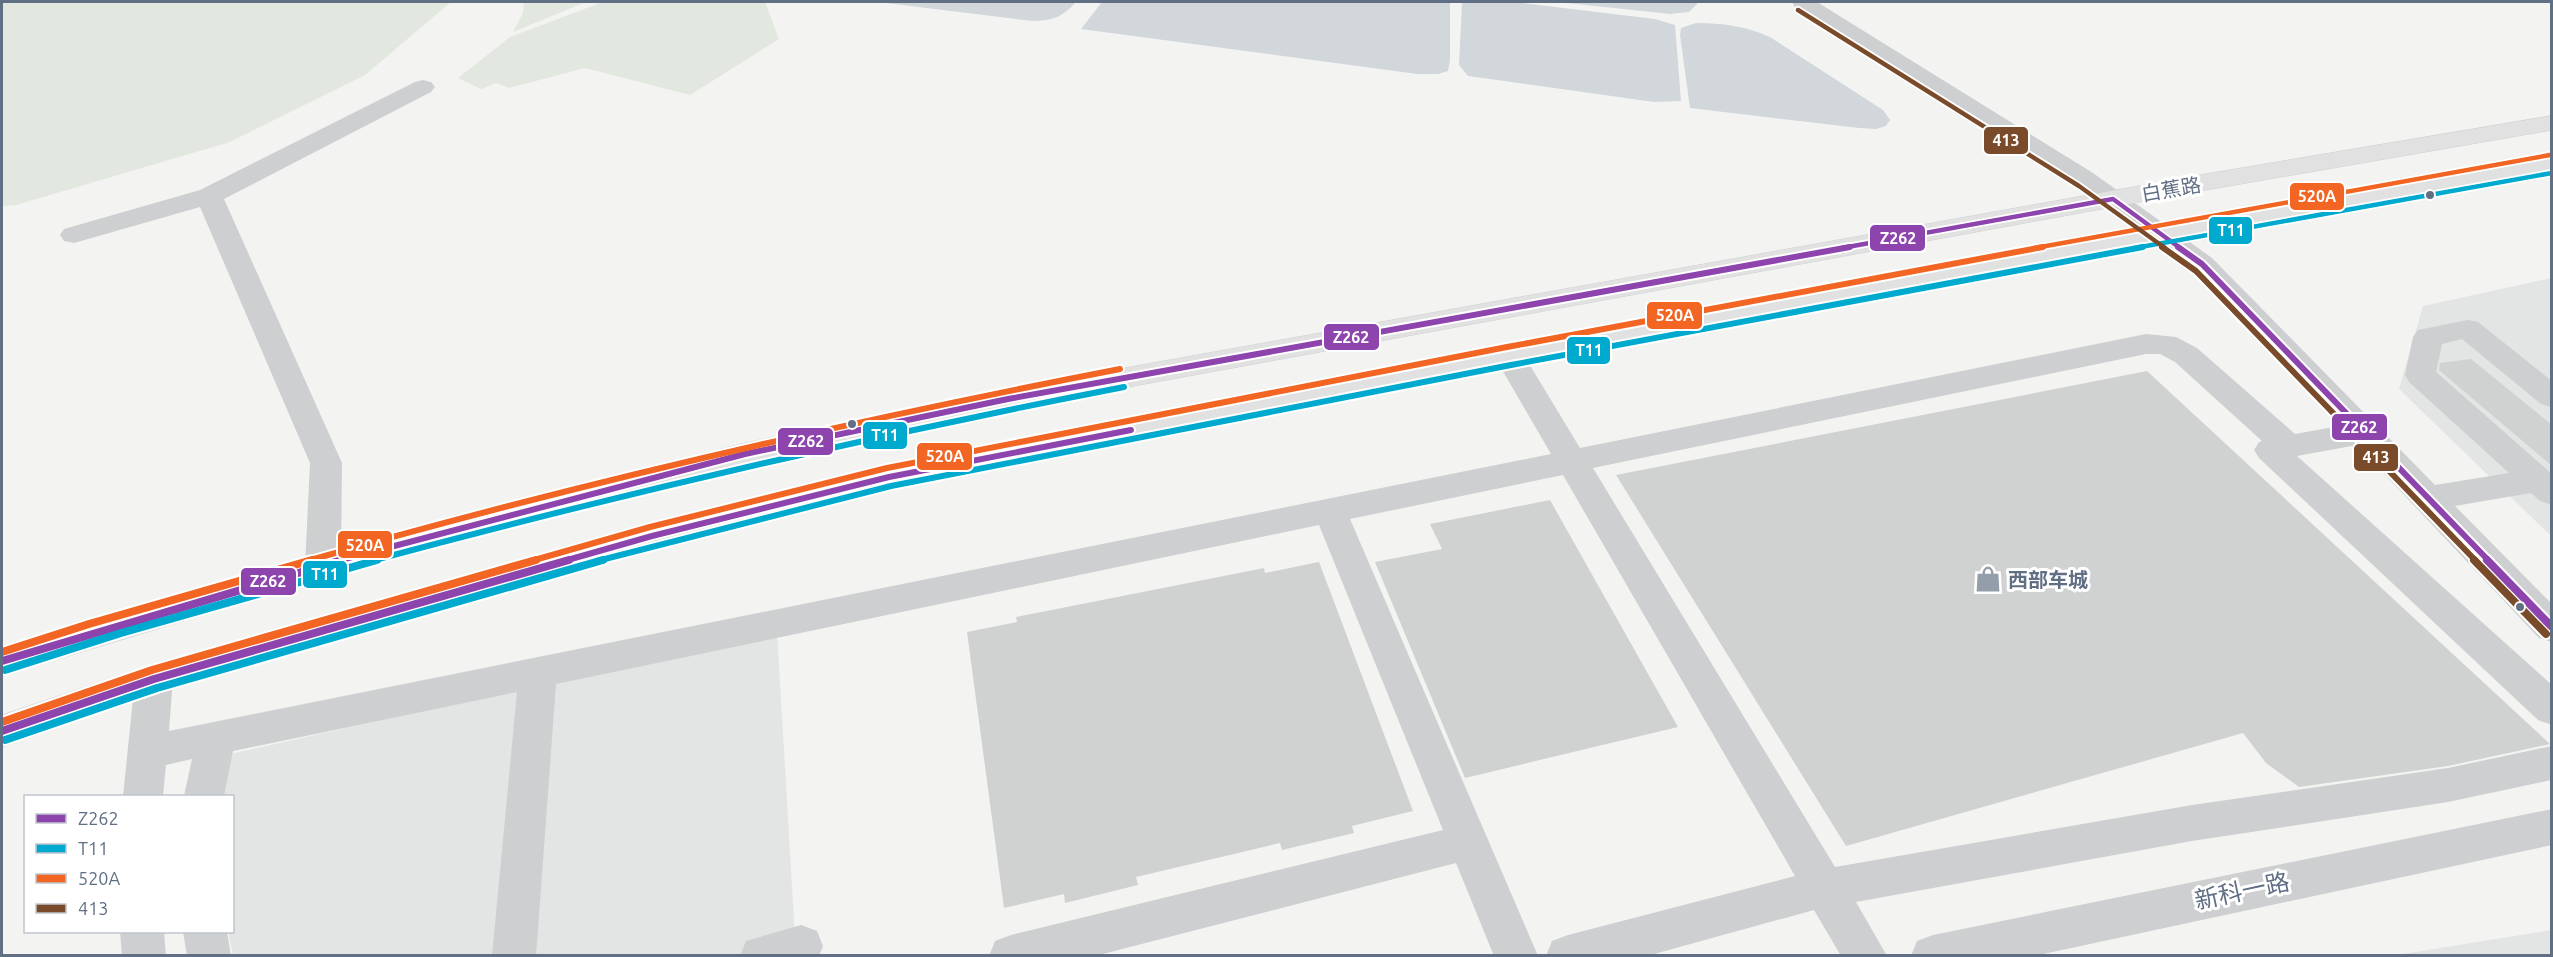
<svg xmlns="http://www.w3.org/2000/svg" width="2553" height="957" font-family="Ubuntu,'Noto Sans SC',sans-serif">
	<style>
		.built { fill: #e3e4e4 }
		.green { fill: #e2e7df }
		.water { fill: #d1d7db }
		.building { fill: #d0d2d2 }
		.lines { fill: none; stroke-linecap: round; stroke-linejoin: round }
		.major-casing { stroke: #ced0d0; stroke-width: 1 }
		.minor { fill: #cecfd0; fill-rule: evenodd }
		.major { fill: #e1e1e2; fill-rule: evenodd }
		.bus-1-far2-casing { stroke: #fff; stroke-width: 8 }
		.bus-1-far1-casing { stroke: #fff; stroke-width: 10 }
		.bus-1-casing { stroke: #fff; stroke-width: 12 }
		.bus-2-far2-casing { stroke: #fff; stroke-width: 8 }
		.bus-2-far1-casing { stroke: #fff; stroke-width: 10 }
		.bus-2-casing { stroke: #fff; stroke-width: 12 }
		.bus-3-far2-casing { stroke: #fff; stroke-width: 8 }
		.bus-3-far1-casing { stroke: #fff; stroke-width: 10 }
		.bus-3-casing { stroke: #fff; stroke-width: 12 }
		.bus-4-far2-casing { stroke: #fff; stroke-width: 8 }
		.bus-4-far1-casing { stroke: #fff; stroke-width: 10 }
		.bus-4-casing { stroke: #fff; stroke-width: 12 }
		.bus-1-far2 { stroke: #8e44ad; stroke-width: 4.5 }
		.bus-1-far1 { stroke: #8e44ad; stroke-width: 6 }
		.bus-1 { stroke: #8e44ad; stroke-width: 8 }
		.bus-2-far2 { stroke: #00a9ce; stroke-width: 4.5 }
		.bus-2-far1 { stroke: #00a9ce; stroke-width: 6 }
		.bus-2 { stroke: #00a9ce; stroke-width: 8 }
		.bus-3-far2 { stroke: #f26522; stroke-width: 4.5 }
		.bus-3-far1 { stroke: #f26522; stroke-width: 6 }
		.bus-3 { stroke: #f26522; stroke-width: 8 }
		.bus-4-far2 { stroke: #7a4b2a; stroke-width: 4.5 }
		.bus-4-far1 { stroke: #7a4b2a; stroke-width: 6 }
		.bus-4 { stroke: #7a4b2a; stroke-width: 8 }
		.bus-dot { fill: #616f84; stroke: #fff; stroke-width: 2 }
		.labels { text-anchor: middle; dominant-baseline: central; stroke-width: 6; stroke-linejoin: round; paint-order: stroke }
		.street-label { font-size: 20px; fill: #616f84; stroke: #fff }
		.poi-label { font-size: 20px; font-weight: bold; fill: #616f84; stroke: #fff; text-anchor: start }
		.near-street-label { font-size: 24px; fill: #616f84; stroke: #fff }
		.line-badge { stroke: #fff; stroke-width: 2 }
		.badge-label { font-size: 16px; text-anchor: middle; font-weight: bold; fill: #fff }
	</style>
	<rect width="100%" height="100%" fill="#f3f4f1"/>
	<path class="built" d="M2551,278V536L2399,389L2423,306Z
		M777,631L796,955H233L228,932H232V796H219L226,755Z
		M2551,930V955H2397Z"/>
	<path class="green" d="M2,2H451L365,75L230,142L16,205L2,206Z
		M524,2H586L513,32L523,13Z
		M603,2H765L779,39L690,95L585,68L509,88L496,83L481,89L458,78L510,37Z"/>
	<path class="water" d="M878,2H1076C1063,17 1052,21 1032,21Z
		M1102,2H1450V60L1448,71L1438,74H1417L1081,29Z
		M1462,2H1514L1655,19L1675,25L1681,101L1654,102L1468,76L1459,65Z
		M1558,2H1698V3L1689,12L1670,14Z
		M1696,23C1722,23 1746,26 1770,37L1883,110L1890,120L1886,126L1876,129L1859,128L1690,108L1680,35L1681,28Z"/>
	<path class="building" d="M2471,359L2552,425V466L2439,370L2440,363Z
		M2147,371L2550,744L2448,766L2299,787L2266,763L2243,733L1846,846L1616,475Z
		M1550,500L1678,727L1465,778L1375,562L1442,549L1430,524Z
		M1319,562L1413,811L1352,826L1354,833L1282,850L1280,843L1136,877L1138,885L1065,903L1064,894L1004,908L967,632L1017,622L1016,617L1264,568L1265,573Z"/>
	<g class="lines">
		<g class="major-casing">
			<path id="major" d="M2552,116V130L2200,191L1008,409L745,465L378,562L2,676V646L378,536L745,443L1008,389L2200,175Z
				M2552,156V172L2160,242L1509,366L889,489L652,549L157,693L2,747V715L154,664L652,523L889,465L1509,346L2160,226Z"/>
		</g>
		<path class="minor" d="M1792,2H1817L2093,173L2212,258L2435,485L2509,473L2409,382L2405,375L2413,337L2418,330L2468,320L2478,322L2552,381V407L2541,404L2462,339L2442,344L2436,372L2552,474V505L2540,501L2531,493L2455,506L2552,604V642L2539,638L2357,445L2297,456L2552,685V725L2538,720L2259,458L2254,450L2259,442L2262,441L2175,362L2160,354H2146L1593,468L1835,867L2192,805L2448,768L2552,746V780L2448,802L2192,841L1856,902L1887,956H1841L1814,910L1647,956H1546L1552,941L1568,935L1795,876L1563,475L1350,519L1538,956H1494L1456,863L1095,956H989L995,941L1011,935L1443,830L1319,525L556,684L536,956H492L517,692L233,751L224,796H184L192,759L166,765L163,796H123L135,679L141,668L154,664L167,668L173,679L169,731L1551,454L1494,356L1498,349L1509,346L1520,349L1580,448L2146,334L2176,337L2197,348L2295,434L2339,426L2192,270L2075,185L1795,7Z
			M423,80L431,82L435,87L431,92L224,199L342,463L341,566L335,575L323,579L311,575L305,566L310,463L200,207L74,243L64,241L60,235L64,229L200,190L415,82Z
			M2552,809V845L2034,956H1911L1917,941L1933,935Z
			M801,925L817,931L823,946L819,956H740L746,941Z
			M120,932H164L166,956H122Z
			M183,932H227L231,956H187Z"/>
		<use href="#major" class="major"/>
		<g class="bus-1-far2-casing">
			<path id="bus-1-far2" d="M1842,248L2113,199L2180,248"/>
		</g>
		<g class="bus-1-far1-casing">
			<path id="bus-1-far1" d="M2178,247L2202,264L2489,561
				M337,561L745,454L1008,399L1850,247
				M564,561L652,536L889,477L1131,430"/>
		</g>
		<g class="bus-1-casing">
			<path id="bus-1" d="M2487,560L2552,627
				M2,661L342,560
				M2,731L154,679L569,560"/>
		</g>
		<g class="bus-2-far2-casing">
			<path id="bus-2-far2" d="M2135,248L2552,173"/>
		</g>
		<g class="bus-2-far1-casing">
			<path id="bus-2-far1" d="M371,561C620,494 871,436 1124,387
				M597,561L891,486L1511,365L2143,247"/>
		</g>
		<g class="bus-2-casing">
			<path id="bus-2" d="M5,670L121,633L377,560
				M5,740L157,688L603,560"/>
		</g>
		<g class="bus-3-far2-casing">
			<path id="bus-3-far2" d="M2035,248L2550,155"/>
		</g>
		<g class="bus-3-far1-casing">
			<path id="bus-3-far1" d="M307,561C575,484 846,422 1120,369
				M531,561L650,527L887,468L1507,347L2043,247"/>
		</g>
		<g class="bus-3-casing">
			<path id="bus-3" d="M2,652L89,624L312,560
				M2,722L152,670L536,560"/>
		</g>
		<g class="bus-4-far2-casing">
			<path id="bus-4-far2" d="M1798,10L2079,186L2165,248"/>
		</g>
		<g class="bus-4-far1-casing">
			<path id="bus-4-far1" d="M2162,247L2196,271L2476,561"/>
		</g>
		<g class="bus-4-casing">
			<path id="bus-4" d="M2474,560L2546,634"/>
		</g>
		<use href="#bus-1-far2" class="bus-1-far2"/>
		<use href="#bus-1-far1" class="bus-1-far1"/>
		<use href="#bus-1" class="bus-1"/>
		<use href="#bus-2-far2" class="bus-2-far2"/>
		<use href="#bus-2-far1" class="bus-2-far1"/>
		<use href="#bus-2" class="bus-2"/>
		<use href="#bus-3-far2" class="bus-3-far2"/>
		<use href="#bus-3-far1" class="bus-3-far1"/>
		<use href="#bus-3" class="bus-3"/>
		<use href="#bus-4-far2" class="bus-4-far2"/>
		<use href="#bus-4-far1" class="bus-4-far1"/>
		<use href="#bus-4" class="bus-4"/>
	</g>
	<defs>
		<g id="shop-bare" transform="scale(2.07)"><path d="M-5-2.5h2.3a2.7 3.5 0 0 1 5.4 0H5L5.5 6h-11ZM-1.5-2.5h3a1.5 2.3 0 0 0-3 0Z" fill="#949eaa" stroke="#fff" stroke-width="2.5" paint-order="stroke"/></g>
	</defs>
	<g fill-rule="evenodd">
		<use href="#shop-bare" x="1988" y="579"/>
	</g>
	<g class="bus-dot">
		<circle cx="2430" cy="195" r="5"/>
		<circle cx="852" cy="424" r="5"/>
		<circle cx="2520" cy="607" r="5"/>
	</g>
	<g class="labels">
		<g class="street-label">
			<text transform="translate(2171 189) rotate(-10)">白蕉路</text>
		</g>
		<g class="poi-label">
			<text x="2008" y="579">西部车城</text>
		</g>
		<g class="near-street-label">
			<text transform="translate(2242 891) rotate(-12)">新科一路</text>
		</g>
	</g>
	<g class="line-badge">
		<rect x="1983" y="126" width="46" height="29" rx="6" fill="#7a4b2a"/>
		<rect x="2289" y="182" width="56" height="29" rx="6" fill="#f26522"/>
		<rect x="2208" y="216" width="45" height="29" rx="6" fill="#00a9ce"/>
		<rect x="1869" y="224" width="57" height="28" rx="6" fill="#8e44ad"/>
		<rect x="1646" y="301" width="57" height="29" rx="6" fill="#f26522"/>
		<rect x="1323" y="323" width="57" height="28" rx="6" fill="#8e44ad"/>
		<rect x="1566" y="336" width="45" height="29" rx="6" fill="#00a9ce"/>
		<rect x="2331" y="413" width="57" height="28" rx="6" fill="#8e44ad"/>
		<rect x="862" y="421" width="46" height="29" rx="6" fill="#00a9ce"/>
		<rect x="777" y="427" width="57" height="29" rx="6" fill="#8e44ad"/>
		<rect x="916" y="442" width="57" height="29" rx="6" fill="#f26522"/>
		<rect x="2353" y="443" width="46" height="29" rx="6" fill="#7a4b2a"/>
		<rect x="337" y="530" width="56" height="29" rx="6" fill="#f26522"/>
		<rect x="302" y="560" width="46" height="29" rx="6" fill="#00a9ce"/>
		<rect x="240" y="567" width="57" height="29" rx="6" fill="#8e44ad"/>
	</g>
	<g class="badge-label">
		<text x="2006" y="146">413</text>
		<text x="2317" y="202">520A</text>
		<text x="2231" y="236">T11</text>
		<text x="1898" y="244">Z262</text>
		<text x="1675" y="321">520A</text>
		<text x="1351" y="343">Z262</text>
		<text x="1589" y="356">T11</text>
		<text x="2359" y="433">Z262</text>
		<text x="885" y="441">T11</text>
		<text x="806" y="447">Z262</text>
		<text x="945" y="462">520A</text>
		<text x="2376" y="463">413</text>
		<text x="365" y="551">520A</text>
		<text x="325" y="580">T11</text>
		<text x="268" y="587">Z262</text>
	</g>
	<rect width="2553" height="957" fill="none" stroke="#616f84" stroke-width="6"/>
	<rect x="24" y="795" width="210" height="138" fill="#ffffff" stroke="#c0c5ce" stroke-width="1.5"/>
	<rect x="36" y="814" width="30" height="9" fill="#8e44ad" stroke="#c0c5ce" stroke-width="1.5"/>
	<text x="78" y="825" font-size="18" fill="#616f84">Z262</text>
	<rect x="36" y="844" width="30" height="9" fill="#00a9ce" stroke="#c0c5ce" stroke-width="1.5"/>
	<text x="78" y="855" font-size="18" fill="#616f84">T11</text>
	<rect x="36" y="874" width="30" height="9" fill="#f26522" stroke="#c0c5ce" stroke-width="1.5"/>
	<text x="78" y="885" font-size="18" fill="#616f84">520A</text>
	<rect x="36" y="904" width="30" height="9" fill="#7a4b2a" stroke="#c0c5ce" stroke-width="1.5"/>
	<text x="78" y="915" font-size="18" fill="#616f84">413</text>
</svg>
